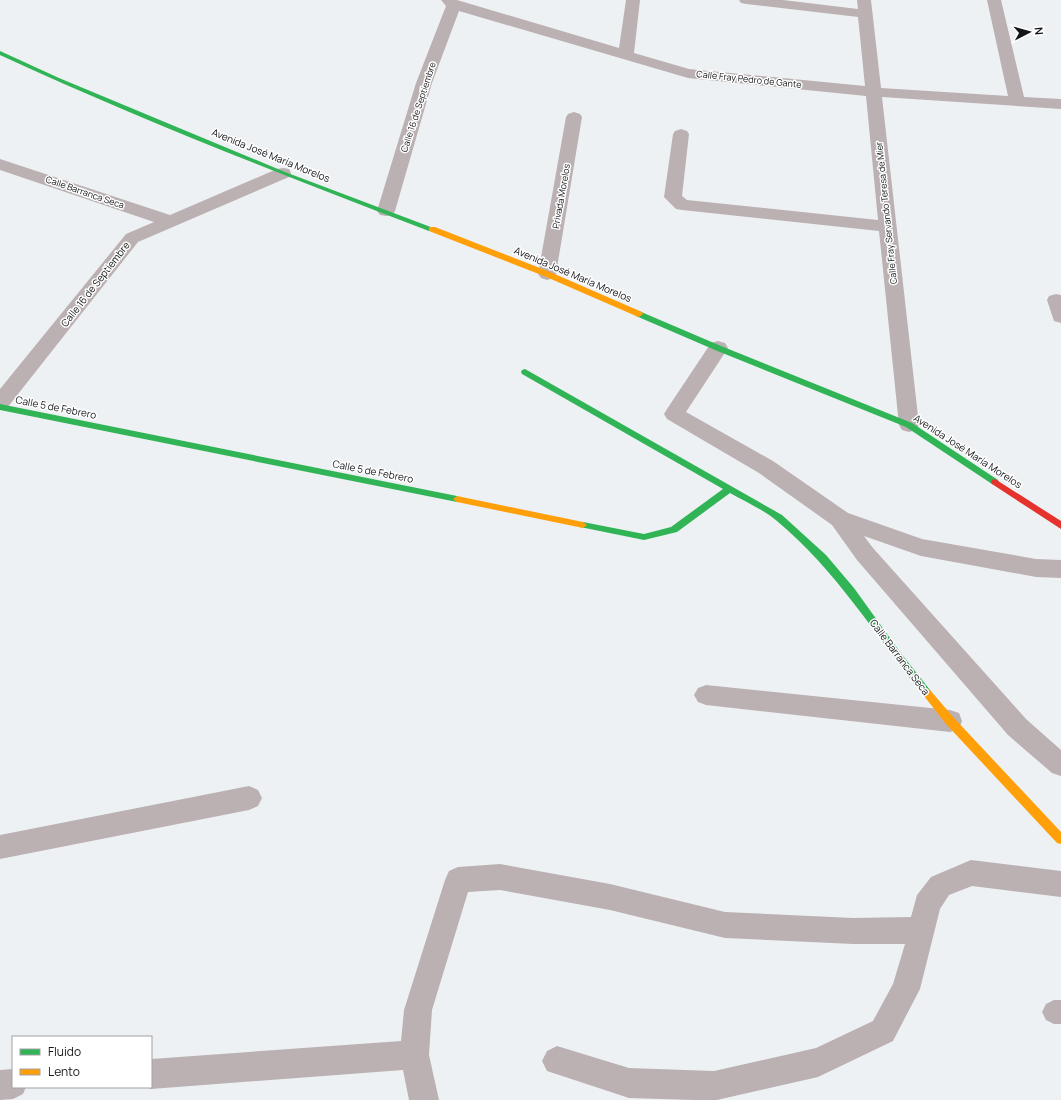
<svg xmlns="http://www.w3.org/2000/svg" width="1061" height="1100" font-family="Manrope,sans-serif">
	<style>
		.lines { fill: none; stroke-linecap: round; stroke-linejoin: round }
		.lane { fill: #bbb1b2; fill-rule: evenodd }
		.street { fill: #bbb1b2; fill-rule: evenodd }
		.fast { fill: #30b455; fill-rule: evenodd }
		.slow { fill: #ff9f0a; fill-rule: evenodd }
		.jam { fill: #e5322d; fill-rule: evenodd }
		.labels { text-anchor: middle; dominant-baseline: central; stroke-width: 3; stroke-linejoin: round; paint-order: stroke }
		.far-street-label { font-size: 9px; fill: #141518; stroke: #fff }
		.street-label { font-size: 10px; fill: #141518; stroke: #fff }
	</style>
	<rect width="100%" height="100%" fill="#eef1f4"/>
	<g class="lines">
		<path class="lane" d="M1054,1000H1061V1024H1054L1046,1020L1042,1012L1046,1004Z"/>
		<path class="street" d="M441,0H457L619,48L626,0H640L634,53L689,69L865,86L858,17L746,4L741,3L739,0H783L858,9L857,0H871L881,88L1008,96L987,0H1001L1024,97L1061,99V109L882,97L919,425L916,430L909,432L902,430L899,425L879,231L682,210L676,209L664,197L673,134L675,131L681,129L687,131L689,134L682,196L687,200L878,220L866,96L688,78L459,11L432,83L395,211L392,215L386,216L380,215L377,211L416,83L446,6Z
			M574,112L580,114L582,117L556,274L553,278L547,280L541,278L538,274L566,117L568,114Z
			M0,159L170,215L277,169L283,168L289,169L291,173L289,177L138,242L7,408L0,410V389L126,234L154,222L0,170Z
			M1056,294L1061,295V323L1054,321L1047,300L1049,296Z
			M718,341L725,343L728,348L686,412L773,461L848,513L922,539L1036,559L1061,560V578L1036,577L921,556L864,536L873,548L1026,719L1061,750V776L1052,773L1008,735L857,560L832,525L759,473L667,419L664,414L667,409L711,343Z
			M706,685L950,710L959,713L962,721L959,729L950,732L706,705L698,702L694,695L698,688Z
			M249,786L258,790L262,798L258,806L249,810L0,859V835Z
			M971,860L1061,871V897L972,886L949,895L940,909L920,989L893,1041L818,1077L717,1100H693L629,1098L547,1071L542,1061L547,1051L557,1046L629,1068L714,1071L816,1048L873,1021L893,984L905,944H853L725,938L610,910L500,890L468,892L432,1010L429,1055L439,1100H409L403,1070L151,1089L147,1087H151V1059L401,1041L404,1010L445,880L449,871L458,867L500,864L610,884L725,912L853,918L911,917L917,895L931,877Z
			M13,1069V1087H26L23,1094L13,1099L0,1100V1070Z"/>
		<path class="fast" d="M0,51L59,78L285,172L436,229L432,231H429C285,176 141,120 0,55Z
			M639,311L721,346L912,423L998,480L999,482L995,485L992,484L906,427L715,350L636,316V312Z
			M525,369L782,515L826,555L854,588L900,652L930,690L932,693L930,696L927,697L924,696C876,636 836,570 777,521C764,510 744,501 730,493L677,532L644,540L580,527L579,525L583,522L644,534L671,527L723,489L522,374L521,372L522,370Z
			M0,404L457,496L461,499L457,502L0,410Z"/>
		<path class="slow" d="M429,227H435L550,272L642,312L643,314L639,317L636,316L544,276L429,231Z
			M457,496L583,522L587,525L583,528L457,502L453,499Z
			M927,689L930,690L954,718L1061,832V844L1057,843L946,724L924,696L922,693L924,690Z"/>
		<path class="jam" d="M995,479L1061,521V529L992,484L991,482L992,480Z"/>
	</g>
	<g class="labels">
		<g class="far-street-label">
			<text transform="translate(749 79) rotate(6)">Calle Fray Pedro de Gante</text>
			<text transform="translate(418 107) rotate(-72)">Calle 16 de Septiembre</text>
			<text transform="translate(85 192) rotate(19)">Calle Barranca Seca</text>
			<text transform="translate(561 196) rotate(-80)">Privada Morelos</text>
			<text transform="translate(886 213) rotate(-96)">Calle Fray Servando Teresa de Mier</text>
		</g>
		<g class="street-label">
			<text transform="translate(271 155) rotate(22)">Avenida José María Morelos</text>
			<text transform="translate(573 274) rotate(23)">Avenida José María Morelos</text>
			<text transform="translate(95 284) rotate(-52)">Calle 16 de Septiembre</text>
			<text transform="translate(56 407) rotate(11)">Calle 5 de Febrero</text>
			<text transform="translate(968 451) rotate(33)">Avenida José María Morelos</text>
			<text transform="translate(373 471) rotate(11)">Calle 5 de Febrero</text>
			<text transform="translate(900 657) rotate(53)">Calle Barranca Seca</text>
		</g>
	</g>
	<rect x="12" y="1036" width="140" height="52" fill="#ffffff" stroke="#a1a1a3"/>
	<rect x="20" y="1049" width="20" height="6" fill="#30b455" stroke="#a1a1a3"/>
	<text x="48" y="1056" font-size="12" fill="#141518">Fluido</text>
	<rect x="20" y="1069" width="20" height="6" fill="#ff9f0a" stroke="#a1a1a3"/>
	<text x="48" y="1076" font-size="12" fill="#141518">Lento</text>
	<g transform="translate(1029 32) rotate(84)" stroke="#ffffff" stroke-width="3" paint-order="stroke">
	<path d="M0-3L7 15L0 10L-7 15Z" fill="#141518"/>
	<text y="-6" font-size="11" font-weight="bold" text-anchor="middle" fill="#141518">N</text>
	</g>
</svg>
